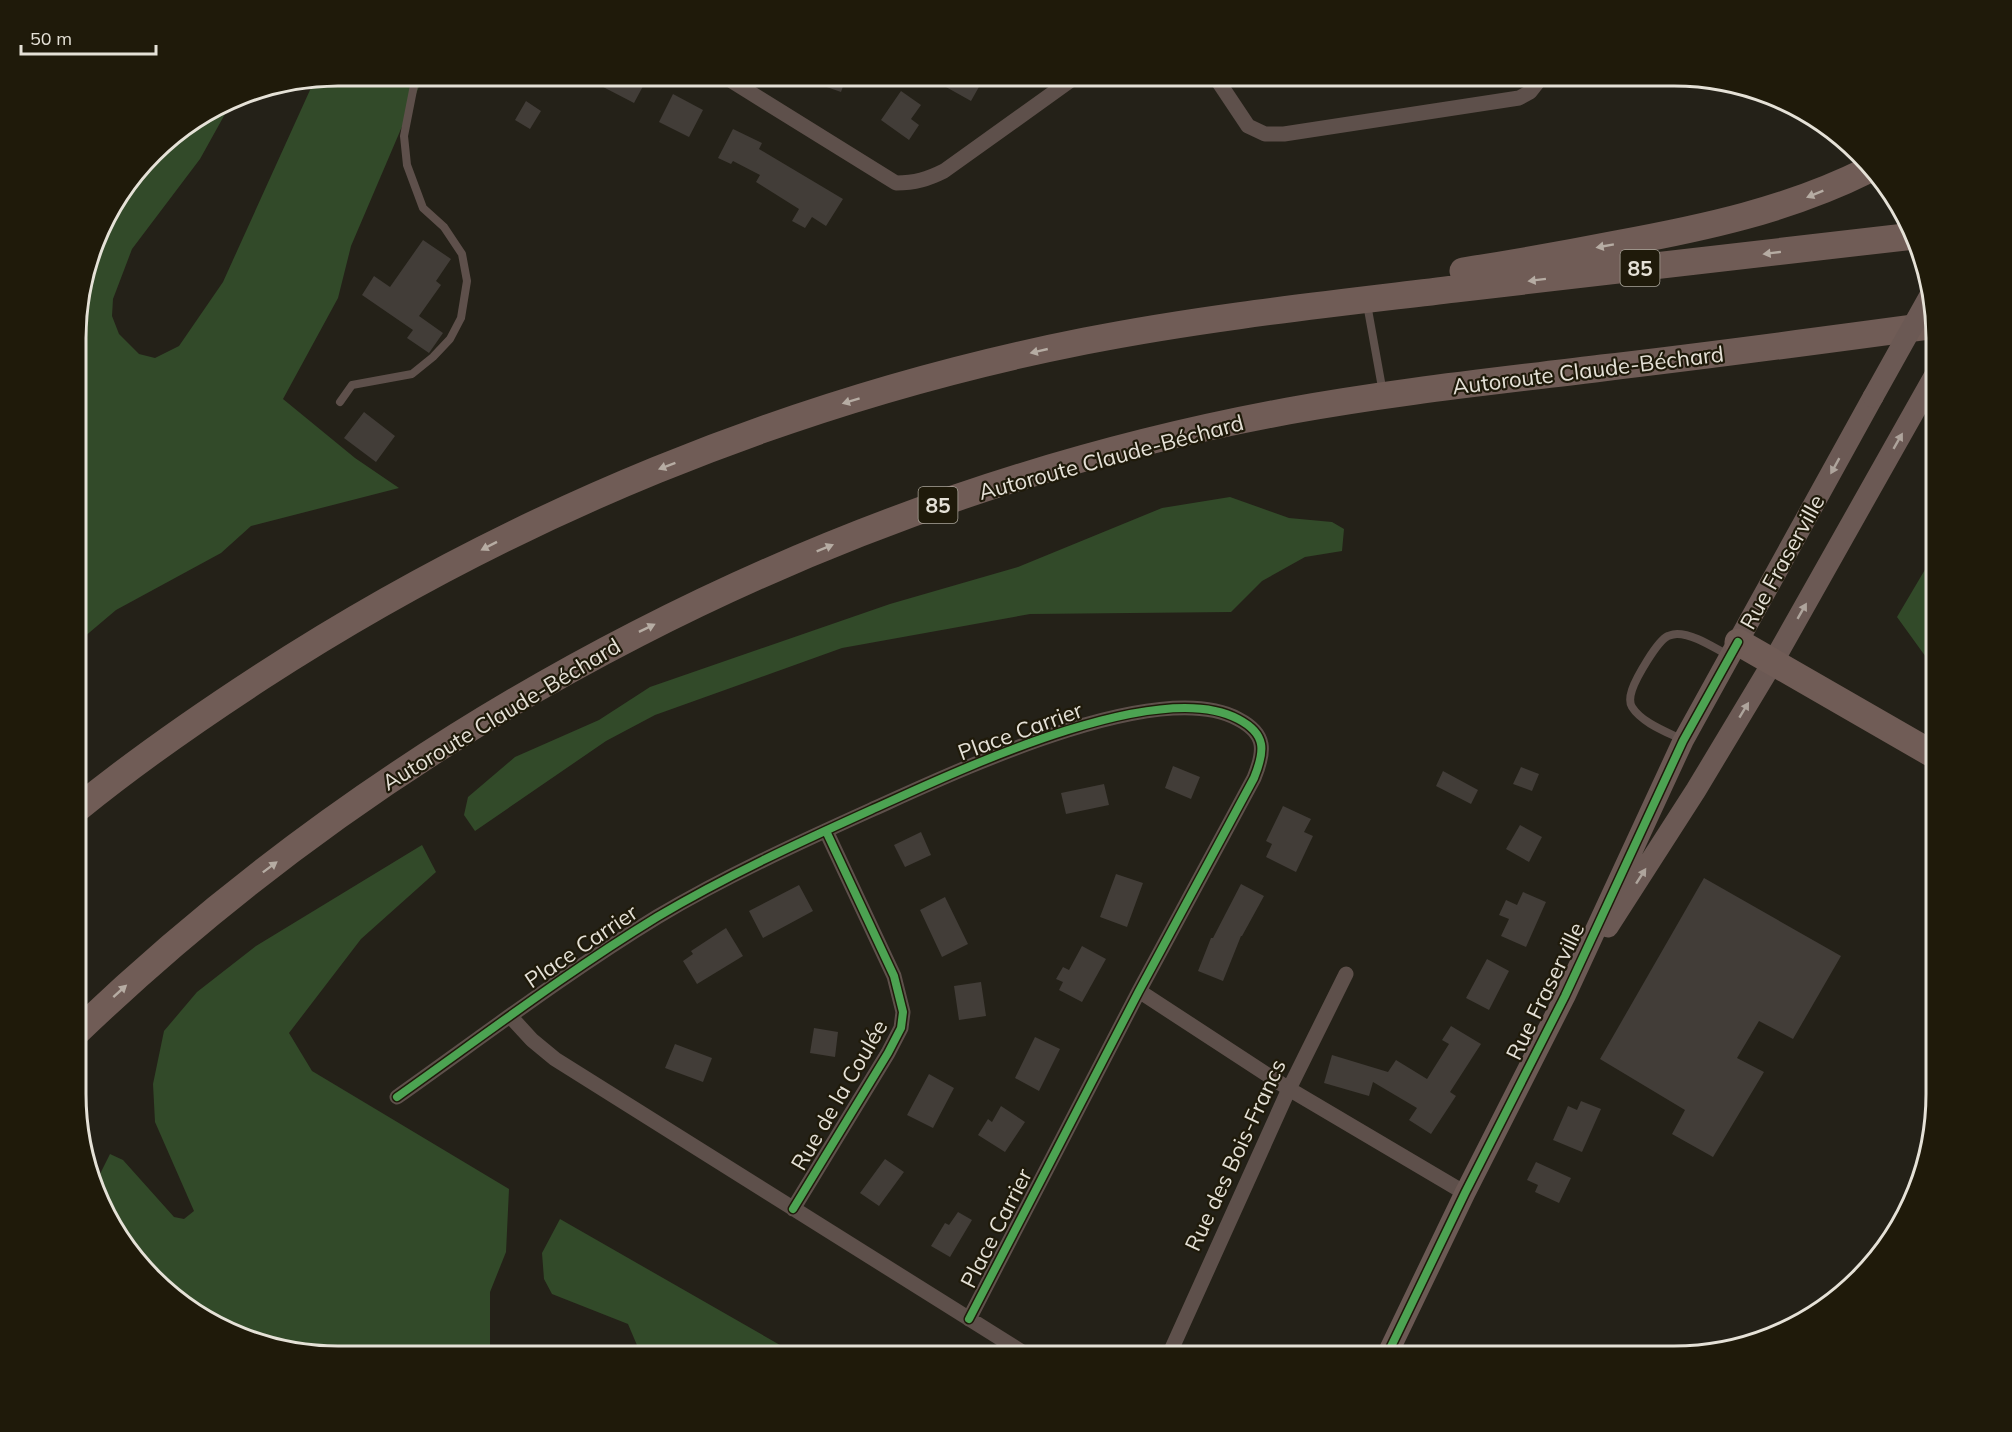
<svg xmlns="http://www.w3.org/2000/svg" width="2012" height="1432" font-family="Mulish,sans-serif">
	<style>
		.green { fill: #324a29 }
		.building { fill: #423d38 }
		.lines { fill: none; stroke-linecap: round; stroke-linejoin: round }
		.lane { stroke: #5e504b; stroke-width: 8 }
		.street { stroke: #5e504b; stroke-width: 15 }
		.secondary { stroke: #6b5954; stroke-width: 21 }
		.highway { stroke: #705c56; stroke-width: 27 }
		.secondary-bridge { stroke: #6b5954; stroke-width: 21 }
		.cycleway-casing { stroke: #1f1a0a; stroke-width: 11 }
		.cycleway { stroke: #4ca352; stroke-width: 8 }
		.oneway { fill: #b6aca3 }
		.oneway2 { fill: #aea49c }
		.labels { text-anchor: middle; dominant-baseline: central; stroke-width: 4.5; stroke-linejoin: round; paint-order: stroke }
		.shield { fill: #1f1a0a; stroke: #aaa59a; stroke-width: 1.5 }
		.shield-label { font-size: 21px; font-weight: bold; fill: #e5e1d7 }
		.street-label { font-size: 22px; fill: #e5e1d7; stroke: #1f1a0a }
		.rim { fill: none; stroke: #e5e1d7; stroke-width: 3 }
	</style>
	<rect width="100%" height="100%" fill="#242118"/>
	<path class="green" d="M338,75H424L351,246L338,298L283,399L355,458L399,488L251,526L221,553L116,610L77,643V304L102,221L164,140L235,96L200,159L132,249L113,299L112,316L119,334L139,354L155,358L179,346L223,282L315,79Z
		M1230,497L1289,518L1332,522L1344,529L1342,551L1305,557L1262,581L1231,612L1030,614L842,648L655,715L606,741L475,831L464,815L468,797L515,757L599,720L650,687L890,604L1018,567L1162,508Z
		M1936,551V671L1897,617Z
		M422,845L436,872L361,939L289,1033L312,1071L509,1189L506,1252L490,1292V1357L321,1356L253,1343L178,1303L110,1225L96,1182L110,1154L123,1160L174,1217L184,1219L194,1211L155,1122L153,1084L164,1031L197,992L256,946Z
		M560,1219L801,1357H642L628,1324L552,1294L544,1279L542,1253Z"/>
	<path class="building" d="M580,75H649L634,103Z
		M798,75H847L841,92L798,77Z
		M953,75H977L973,81L980,85L971,101L946,87Z
		M901,91L921,105L911,119L919,125L909,140L881,120Z
		M673,94L703,110L689,137L659,122Z
		M526,101L541,111L530,129L515,120Z
		M733,129L762,143L759,149L843,199L826,226L812,217L805,228L792,221L799,209L756,182L760,175L733,161L731,164L718,158Z
		M423,240L451,259L436,281L441,285L419,316L443,333L429,353L407,338L413,330L362,295L374,276L390,287Z
		M364,412L395,436L376,462L344,438Z
		M1173,766L1200,777L1191,799L1165,788Z
		M1521,767L1539,774L1532,791L1513,784Z
		M1443,771L1478,790L1471,804L1436,786Z
		M1104,784L1109,805L1066,814L1061,793Z
		M1283,806L1311,819L1304,832L1313,836L1296,872L1266,857L1272,844L1266,841Z
		M1520,825L1542,837L1529,862L1506,849Z
		M921,832L931,855L905,867L894,845Z
		M1116,874L1143,883L1127,927L1100,917Z
		M1704,878L1841,956L1793,1039L1759,1021L1737,1058L1764,1072L1713,1157L1672,1134L1685,1110L1600,1059Z
		M1241,884L1264,896L1242,936H1241L1223,981L1198,971L1211,938H1213Z
		M799,885L813,911L763,938L749,911Z
		M1523,892L1546,902L1526,947L1501,936L1509,919L1499,915L1506,900L1517,905Z
		M945,897L968,944L942,957L920,910Z
		M726,928L743,956L697,984L683,961L693,954L691,951Z
		M1082,946L1106,959L1082,1002L1059,990L1063,982L1056,979L1063,967L1069,970Z
		M1487,959L1509,971L1489,1010L1466,998Z
		M981,982L986,1016L959,1020L954,986Z
		M1451,1026L1481,1044L1450,1092L1456,1096L1431,1134L1409,1120L1417,1108L1373,1082L1369,1096L1324,1083L1332,1055L1388,1072L1396,1060L1427,1079L1449,1044L1442,1040Z
		M814,1028L838,1032L835,1057L810,1053Z
		M1035,1037L1060,1049L1039,1091L1015,1078Z
		M675,1044L712,1058L703,1082L665,1068Z
		M929,1074L954,1088L933,1128L907,1115Z
		M1581,1101L1601,1109L1582,1152L1553,1140L1568,1106L1577,1110Z
		M1001,1106L1025,1122L1005,1152L978,1135L988,1119L992,1122Z
		M885,1159L904,1172L879,1206L860,1193Z
		M1536,1162L1571,1178L1559,1203L1535,1192L1538,1185L1527,1180Z
		M958,1212L972,1220L950,1257L931,1246L945,1223L949,1225Z"/>
	<g class="lines">
		<path class="lane" d="M1367,304L1383,393
			M340,402L352,385L412,374L433,357L450,339L461,318L467,281L462,254L444,227L423,208L407,165L404,136L416,75
			M1683,740C1667,732 1642,723 1632,707C1629,702 1630,696 1632,690C1636,678 1657,641 1668,636C1671,635 1674,634 1677,634C1694,634 1714,648 1728,655"/>
		<path class="street" d="M722,75L896,183C915,183 928,179 944,171L1078,75
			M1214,75L1248,126L1265,134H1284L1519,98L1530,92L1537,83L1536,75
			M1139,991L1289,1089L1465,1193
			M510,1016L532,1040L555,1059L1030,1357
			M397,1097C483,1036 567,972 657,917C726,876 798,843 871,810C951,774 1157,675 1238,719C1267,734 1265,751 1254,778L1139,991L969,1319
			M793,1209L888,1053L901,1028L903,1012L894,976L826,831
			M1168,1357L1289,1089L1346,974"/>
		<path class="secondary" d="M1608,927L1696,790L1773,662L1936,373
			M1386,1357L1465,1193L1565,996L1683,741L1873,397"/>
		<path class="highway" d="M1463,271C1514,263 1565,254 1616,244C1703,228 1788,210 1868,170
			M1738,642L1936,756
			M77,809C136,761 198,718 261,677C510,515 792,399 1085,341C1206,317 1331,304 1455,289C1608,272 1761,254 1914,236
			M77,1032C408,715 837,494 1288,411C1392,392 1497,381 1602,368C1714,355 1825,340 1936,325"/>
		<path class="secondary-bridge" d="M1873,397L1930,295"/>
		<g class="cycleway-casing">
			<path id="cycleway" d="M397,1097C483,1036 567,972 657,917C726,876 798,843 871,810C951,774 1157,675 1238,719C1267,734 1265,751 1254,778L1139,991L969,1319
				M793,1209L888,1053L901,1028L903,1012L894,976L826,831
				M1386,1357L1465,1193L1565,996L1683,741L1738,642"/>
		</g>
		<use href="#cycleway" class="cycleway"/>
	</g>
	<defs><path id="oneway-solid" d="M-6-.8H1V-3.2L6.5 0L1 3.2V.8H-6Z" transform="scale(1.5)"/></defs>
	<g class="oneway">
		<use href="#oneway-solid" transform="translate(1815 194) rotate(158)"/>
		<use href="#oneway-solid" transform="translate(1605 246) rotate(170)"/>
		<use href="#oneway-solid" transform="translate(1772 253) rotate(173)"/>
		<use href="#oneway-solid" transform="translate(1537 280) rotate(173)"/>
		<use href="#oneway-solid" transform="translate(1039 351) rotate(167)"/>
		<use href="#oneway-solid" transform="translate(851 401) rotate(163)"/>
		<use href="#oneway-solid" transform="translate(667 466) rotate(159)"/>
		<use href="#oneway-solid" transform="translate(489 546) rotate(153)"/>
		<use href="#oneway-solid" transform="translate(825 548) rotate(-22)"/>
		<use href="#oneway-solid" transform="translate(647 628) rotate(-26)"/>
		<use href="#oneway-solid" transform="translate(270 867) rotate(-37)"/>
		<use href="#oneway-solid" transform="translate(120 991) rotate(-42)"/>
	</g>
	<g class="oneway2">
		<use href="#oneway-solid" transform="translate(1898 441) rotate(-60)"/>
		<use href="#oneway-solid" transform="translate(1835 466) rotate(119)"/>
		<use href="#oneway-solid" transform="translate(1802 611) rotate(-60)"/>
		<use href="#oneway-solid" transform="translate(1744 710) rotate(-59)"/>
		<use href="#oneway-solid" transform="translate(1641 876) rotate(-57)"/>
	</g>
	<g class="labels">
		<g class="shield">
			<rect x="1620.5" y="250" width="39" height="36" rx="4.5"/>
			<rect x="918.5" y="487" width="39" height="36" rx="4.5"/>
		</g>
		<g class="shield-label">
			<text x="1640" y="268">85</text>
			<text x="938" y="505">85</text>
		</g>
		<g class="street-label">
			<text transform="translate(1588 370) rotate(-7)">Autoroute Claude-Béchard</text>
			<text transform="translate(1111 457) rotate(-15)">Autoroute Claude-Béchard</text>
			<text transform="translate(1782 562) rotate(-61)">Rue Fraserville</text>
			<text transform="translate(501 714) rotate(-31)">Autoroute Claude-Béchard</text>
			<text transform="translate(1020 731) rotate(-20)">Place Carrier</text>
			<text transform="translate(581 946) rotate(-34)">Place Carrier</text>
			<text transform="translate(1545 991) rotate(-64)">Rue Fraserville</text>
			<text transform="translate(839 1095) rotate(-60)">Rue de la Coulée</text>
			<text transform="translate(1235 1155) rotate(-65)">Rue des Bois-Francs</text>
			<text transform="translate(996 1228) rotate(-63)">Place Carrier</text>
		</g>
	</g>
	<path d="M0 0H2012V1432H0ZM338 86H1674A252 252 0 0 1 1926 338V1094A252 252 0 0 1 1674 1346H338A252 252 0 0 1 86 1094V338A252 252 0 0 1 338 86Z" fill="#1f1a0a" fill-rule="evenodd"/>
	<path class="rim" d="M338 86H1674A252 252 0 0 1 1926 338V1094A252 252 0 0 1 1674 1346H338A252 252 0 0 1 86 1094V338A252 252 0 0 1 338 86Z"/>
	<path d="M21 45v9h135v-9" fill="none" stroke="#e5e1d7" stroke-width="3"/>
	<text x="30" y="45" font-size="18" fill="#e5e1d7" stroke="#1f1a0a" stroke-width="4.5" paint-order="stroke">50 m</text>
</svg>
